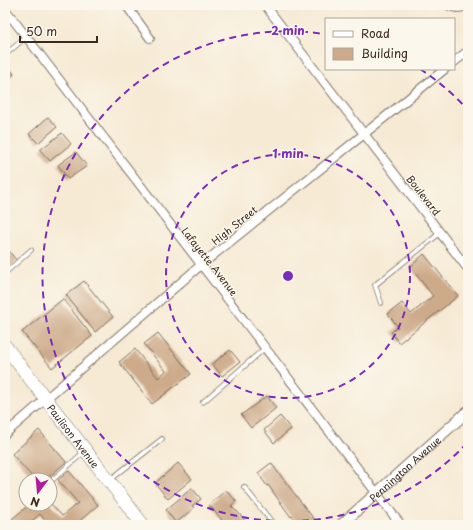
<svg xmlns="http://www.w3.org/2000/svg" width="473" height="530" font-family="'Playpen Sans',sans-serif">
	<style>
		.building { fill: #cdaa89 }
		.lines { fill: none; stroke-linecap: round; stroke-linejoin: round }
		.service-casing { stroke: #7c6d5e; stroke-width: 5.5 }
		.minor-casing { stroke: #7c6d5e; stroke-width: 10 }
		.tertiary-casing { stroke: #7c6d5e; stroke-width: 12 }
		.primary-casing { stroke: #7c6d5e; stroke-width: 14 }
		.service { stroke: #fff; stroke-width: 4 }
		.minor { stroke: #fff; stroke-width: 8 }
		.tertiary { stroke: #fff; stroke-width: 10 }
		.primary { stroke: #fff; stroke-width: 13 }
		.ring { fill: none; stroke: #7b2cbf; stroke-width: 2; stroke-dasharray: 7 5 }
		.labels { text-anchor: middle; dominant-baseline: central; stroke-width: 3; stroke-linejoin: round; paint-order: stroke }
		.street-label { font-size: 10px; fill: #3b2a1e; stroke: #fbf7ec }
		.centre { fill: #7b2cbf; stroke: #fbf7ec; stroke-width: 2 }
		.ring-label { font-size: 12px; text-anchor: middle; font-weight: bold; fill: #7b2cbf; stroke: #fbf7ec; stroke-width: 3; stroke-linejoin: round; paint-order: stroke }
	</style>
	<rect width="100%" height="100%" fill="#fbf7ec"/>
	<filter id="ink" filterUnits="userSpaceOnUse"><feTurbulence type="fractalNoise" baseFrequency=".025" numOctaves="2"/><feDisplacementMap in="SourceGraphic" scale="8" xChannelSelector="R" yChannelSelector="G"/><feConvolveMatrix kernelMatrix="1 2 1 2 8 2 1 2 1" color-interpolation-filters="sRGB"/></filter>
	<filter id="wash" filterUnits="userSpaceOnUse"><feTurbulence type="fractalNoise" baseFrequency=".012" numOctaves="4" result="noise"/><feDisplacementMap in="SourceGraphic" scale="16" xChannelSelector="R" yChannelSelector="G"/><feGaussianBlur stdDeviation="0.9" result="paint"/><feColorMatrix in="noise" values="0 0 0 0 0 0 0 0 0 0 0 0 0 0 0 0 0 1.4 0 .05"/><feComposite in="paint" operator="in"/></filter>
	<g filter="url(#wash)">
		<rect width="100%" height="100%" fill="#f6ead4"/>
		<g id="blocks">
			<path class="building" d="M5,63L14,74L5,81Z
				M48,117L57,127L38,143L29,134Z
				M62,133L71,144L50,161L40,150Z
				M76,152L87,166L68,179L58,165Z
				M8,250L17,261L5,271V252Z
				M424,254L458,296L399,343L391,332L398,327L388,314L402,303L411,314L433,296L410,267Z
				M84,281L113,317L95,332L66,295Z
				M63,299L92,336L52,368L22,332Z
				M158,333L191,374L152,404L119,362L135,349L158,378L166,371L144,344Z
				M230,350L240,362L222,376L212,364Z
				M267,396L276,408L251,428L241,415Z
				M280,416L291,429L274,443L264,430Z
				M39,430L66,462L45,480H35L12,454Z
				M178,463L192,479L168,499L155,483Z
				M271,463L317,523L314,525H288L295,520L292,516L291,517L268,485L267,486L258,473Z
				M69,471L98,505L75,525H49L40,514L27,525H17L12,519L30,504H51L62,516L78,503L58,480Z
				M192,488L201,499L192,506L194,508L176,523L166,510Z
				M226,490L236,501L231,506L236,511H237L248,525H216L222,520L209,505Z"/>
		</g>
	</g>
	<g filter="url(#ink)">
		<use href="#blocks" fill-opacity="0" stroke="#7c6d5e" stroke-width="1"/>
		<g class="lines">
			<g class="service-casing">
				<path id="service" d="M5,55L26,37
					M5,273L31,250
					M381,303L375,285L440,233
					M203,402L265,348
					M110,480L162,439
					M50,482L84,452
					M244,487L274,525"/>
			</g>
			<g class="minor-casing">
				<path id="minor" d="M126,5L150,38
					M265,5L468,269
					M448,5C454,8 460,10 466,5
					M5,9L401,525
					M454,62L468,51
					M5,434L201,265L445,69"/>
			</g>
			<g class="tertiary-casing">
				<g id="tertiary">
					<path id="s1" d="M341,525L468,411"/>
				</g>
			</g>
			<g class="primary-casing">
				<g id="primary">
					<path id="s2" d="M5,346L143,525"/>
				</g>
			</g>
			<use href="#service" class="service"/>
			<use href="#minor" class="minor"/>
			<use href="#tertiary" class="tertiary"/>
			<use href="#primary" class="primary"/>
		</g>
	</g>
	<g class="ring">
		<circle cx="288" cy="276" r="122"/>
		<path d="M467 443A245 245 0 1 1 324 34M420 69A245 245 0 0 1 467 109"/>
	</g>
	<g class="labels">
		<g class="street-label">
			<text transform="translate(424 195) rotate(52)">Boulevard</text>
			<text transform="translate(234 225) rotate(-39)">High Street</text>
			<text transform="translate(210 261) rotate(52)">Lafayette Avenue</text>
			<text stroke="none"><textPath href="#s2" startOffset="113">Paulison Avenue</textPath></text>
			<text stroke="none"><textPath href="#s1" startOffset="85">Pennington Avenue</textPath></text>
		</g>
	</g>
	<circle cx="288" cy="276" r="6" class="centre"/>
	<g class="ring-label">
		<text x="288" y="35">2 min</text>
		<text x="288" y="158">1 min</text>
	</g>
	<rect width="473" height="530" fill="none" stroke="#fbf7ec" stroke-width="20"/>
	<rect x="325" y="18" width="130" height="52" fill="#fbf7ec" stroke="#aea59a"/>
	<rect x="333" y="31" width="20" height="6" fill="#ffffff" stroke="#aea59a"/>
	<text x="361" y="38" font-size="12" fill="#3b2a1e">Road</text>
	<rect x="333" y="48" width="20" height="12" fill="#cdaa89" stroke="#aea59a"/>
	<text x="361" y="58" font-size="12" fill="#3b2a1e">Building</text>
	<g transform="translate(38 492) rotate(196)"><circle r="19" fill="#fbf7ec" stroke="#aea59a"/>
	<path d="M0-3L7 15L0 10L-7 15Z" fill="#b5179e"/>
	<text y="-6" font-size="11" font-weight="bold" text-anchor="middle" fill="#3b2a1e">N</text>
	</g>
	<path d="M20 36v6h77v-6" fill="none" stroke="#3b2a1e" stroke-width="2"/>
	<text x="26" y="36" font-size="12" fill="#3b2a1e" stroke="#fbf7ec" stroke-width="3" paint-order="stroke">50 m</text>
</svg>
